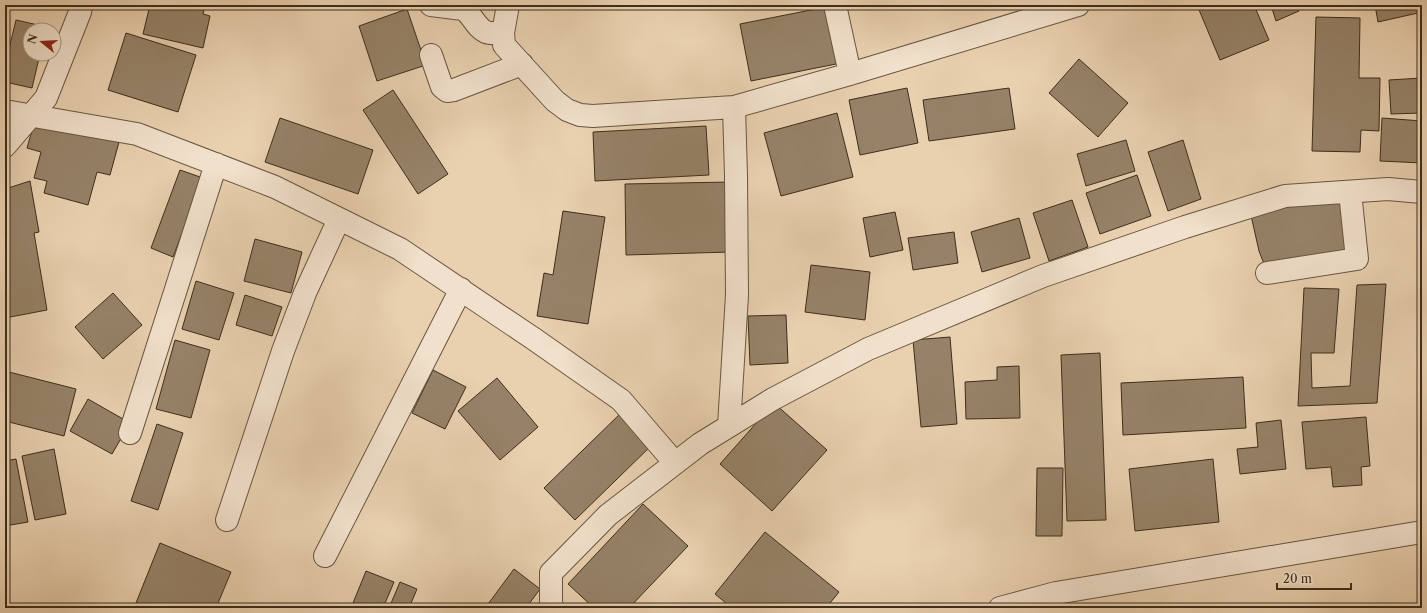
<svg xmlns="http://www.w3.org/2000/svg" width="1427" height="613" font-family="'Libre Caslon Text',serif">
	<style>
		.building { fill: #968268; stroke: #3d2e1c }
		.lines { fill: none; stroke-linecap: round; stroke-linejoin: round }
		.minor-casing { stroke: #685641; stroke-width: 24 }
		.minor { stroke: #f1e0cb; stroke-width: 22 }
	</style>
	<rect width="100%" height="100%" fill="#e9d0af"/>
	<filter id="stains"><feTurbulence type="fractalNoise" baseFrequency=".005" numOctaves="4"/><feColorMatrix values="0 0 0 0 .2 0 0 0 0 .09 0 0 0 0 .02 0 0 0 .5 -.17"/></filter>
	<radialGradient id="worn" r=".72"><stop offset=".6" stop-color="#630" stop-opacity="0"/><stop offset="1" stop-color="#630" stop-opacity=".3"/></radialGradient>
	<path class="building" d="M150,5H205L203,14L210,16L203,48L143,34Z
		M1197,5H1254L1269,40L1220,60Z
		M1271,5H1298L1299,11L1276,21Z
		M1375,5H1417L1418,13L1378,22Z
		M831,6L841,63L751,81L740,24Z
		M407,9L426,65L377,81L359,26Z
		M1316,17L1360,18L1359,78H1380L1379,131L1361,130L1360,152L1312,151Z
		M16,20L47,27L46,30H30V54H40L32,88L5,82V65Z
		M126,33L196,55L178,112L108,90Z
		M1079,59L1128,103L1098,137L1049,93Z
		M1422,78V113L1391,114L1389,80Z
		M907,88L918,143L860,155L849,100Z
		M1009,88L1015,129L929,141L923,100Z
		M393,90L448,174L418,194L363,110Z
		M837,113L853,177L781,196L764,133Z
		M280,118L373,150L358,194L265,162Z
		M1382,118L1422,121V163L1380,161Z
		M35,120L119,142L110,175L97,172L88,205L44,193L47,181L34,178L41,152L27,148Z
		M706,126L709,175L595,181L593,132Z
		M1126,140L1135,171L1086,186L1077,154Z
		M1183,140L1201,199L1168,211L1148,152Z
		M180,170L203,178L173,257L151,248Z
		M1137,175L1151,216L1100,234L1086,193Z
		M30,181L39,232L34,233L47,310L5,318V189Z
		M730,182L731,252L626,255L625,184Z
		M1072,200L1088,247L1049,261L1033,213Z
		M1343,201L1351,252L1266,269L1259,251L1250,211Z
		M563,211L605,217L588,324L537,316L544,273L553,275Z
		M895,212L903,250L870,257L863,218Z
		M1019,218L1030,258L982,272L971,232Z
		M954,232L958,263L913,270L908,238Z
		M255,239L302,252L291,293L244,281Z
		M811,265L870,272L865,320L805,312Z
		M196,281L234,293L219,340L182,329Z
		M1386,284L1377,403L1298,406L1304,288L1339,289L1334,353H1311L1312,388L1350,386L1357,285Z
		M113,293L142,325L103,359L75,327Z
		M245,295L282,307L272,336L236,325Z
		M786,315L788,363L750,365L748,316Z
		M950,337L957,424L921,427L913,340Z
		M175,340L210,350L191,418L156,409Z
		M1100,353L1106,520L1067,521L1061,355Z
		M1019,366L1020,418L966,419L965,382L997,380V367Z
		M433,370L466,387L445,429L412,413Z
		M5,371L76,389L64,436L5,421Z
		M1243,377L1246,428L1123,435L1121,383Z
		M497,378L538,427L500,460L458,411Z
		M88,399L130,423L112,454L70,431Z
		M774,403L827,450L772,511L720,464Z
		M624,410L655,442L575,520L544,488Z
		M1366,417L1370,466L1361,467L1362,485L1333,487L1331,467L1306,469L1302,422Z
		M1281,420L1286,469L1240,474L1237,449L1258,447L1256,423Z
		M157,424L183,433L158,510L131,501Z
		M54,449L66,514L35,520L22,456Z
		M16,459L28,522L5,526V461Z
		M1213,459L1219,522L1135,531L1129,469Z
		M1037,468H1063L1062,536H1036Z
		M643,504L688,546L629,608H594L568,584Z
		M765,532L839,592L826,608H732L715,594Z
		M160,543L231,572L216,608H149L136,603Z
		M514,569L540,589L526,608H485Z
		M366,571L394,582L383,608H351Z
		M400,582L417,589L409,608H389Z"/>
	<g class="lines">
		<g class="minor-casing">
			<path id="minor" d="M431,5L463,9C472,14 476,28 486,32C491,34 498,33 503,33
				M508,5L503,33L504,45L555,101L567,110L580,115L593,116L734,107
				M835,5L850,74
				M431,55L442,87L447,91L454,90L522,64
				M5,111L137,134L275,187L400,249L534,339L621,400L675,463
				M5,146L46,98L80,12L81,5
				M1267,273L1357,259L1350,192
				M729,426L737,295L736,176L734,107L850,74L1078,5
				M130,433L216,164
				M227,520L283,351L305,293L339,219
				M325,556L461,289
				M553,608L551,607V573L608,515L700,444L773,399L868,349L1043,276L1185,227L1285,196L1388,189L1422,192
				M1000,608L1056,593L1422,532"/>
		</g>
		<use href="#minor" class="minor"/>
	</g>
	<rect width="1427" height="613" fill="none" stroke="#e9d0af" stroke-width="20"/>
	<rect x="6" y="6" width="1415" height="601" fill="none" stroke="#3d2e1c" stroke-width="2"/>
	<rect x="10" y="10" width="1407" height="593" fill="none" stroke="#3d2e1c"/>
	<g transform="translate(42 42) rotate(288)"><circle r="19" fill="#f1e0cb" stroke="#a99985"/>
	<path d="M0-3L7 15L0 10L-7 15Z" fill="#8f2418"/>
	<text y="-6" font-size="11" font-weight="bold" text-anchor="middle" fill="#3d2e1c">N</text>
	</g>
	<path d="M1277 583v6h74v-6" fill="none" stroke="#3d2e1c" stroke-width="2"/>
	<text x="1283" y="583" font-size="12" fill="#3d2e1c" stroke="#f1e0cb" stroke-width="3" paint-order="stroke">20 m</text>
	<rect width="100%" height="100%" filter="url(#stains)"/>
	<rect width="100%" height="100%" fill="url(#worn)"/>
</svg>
